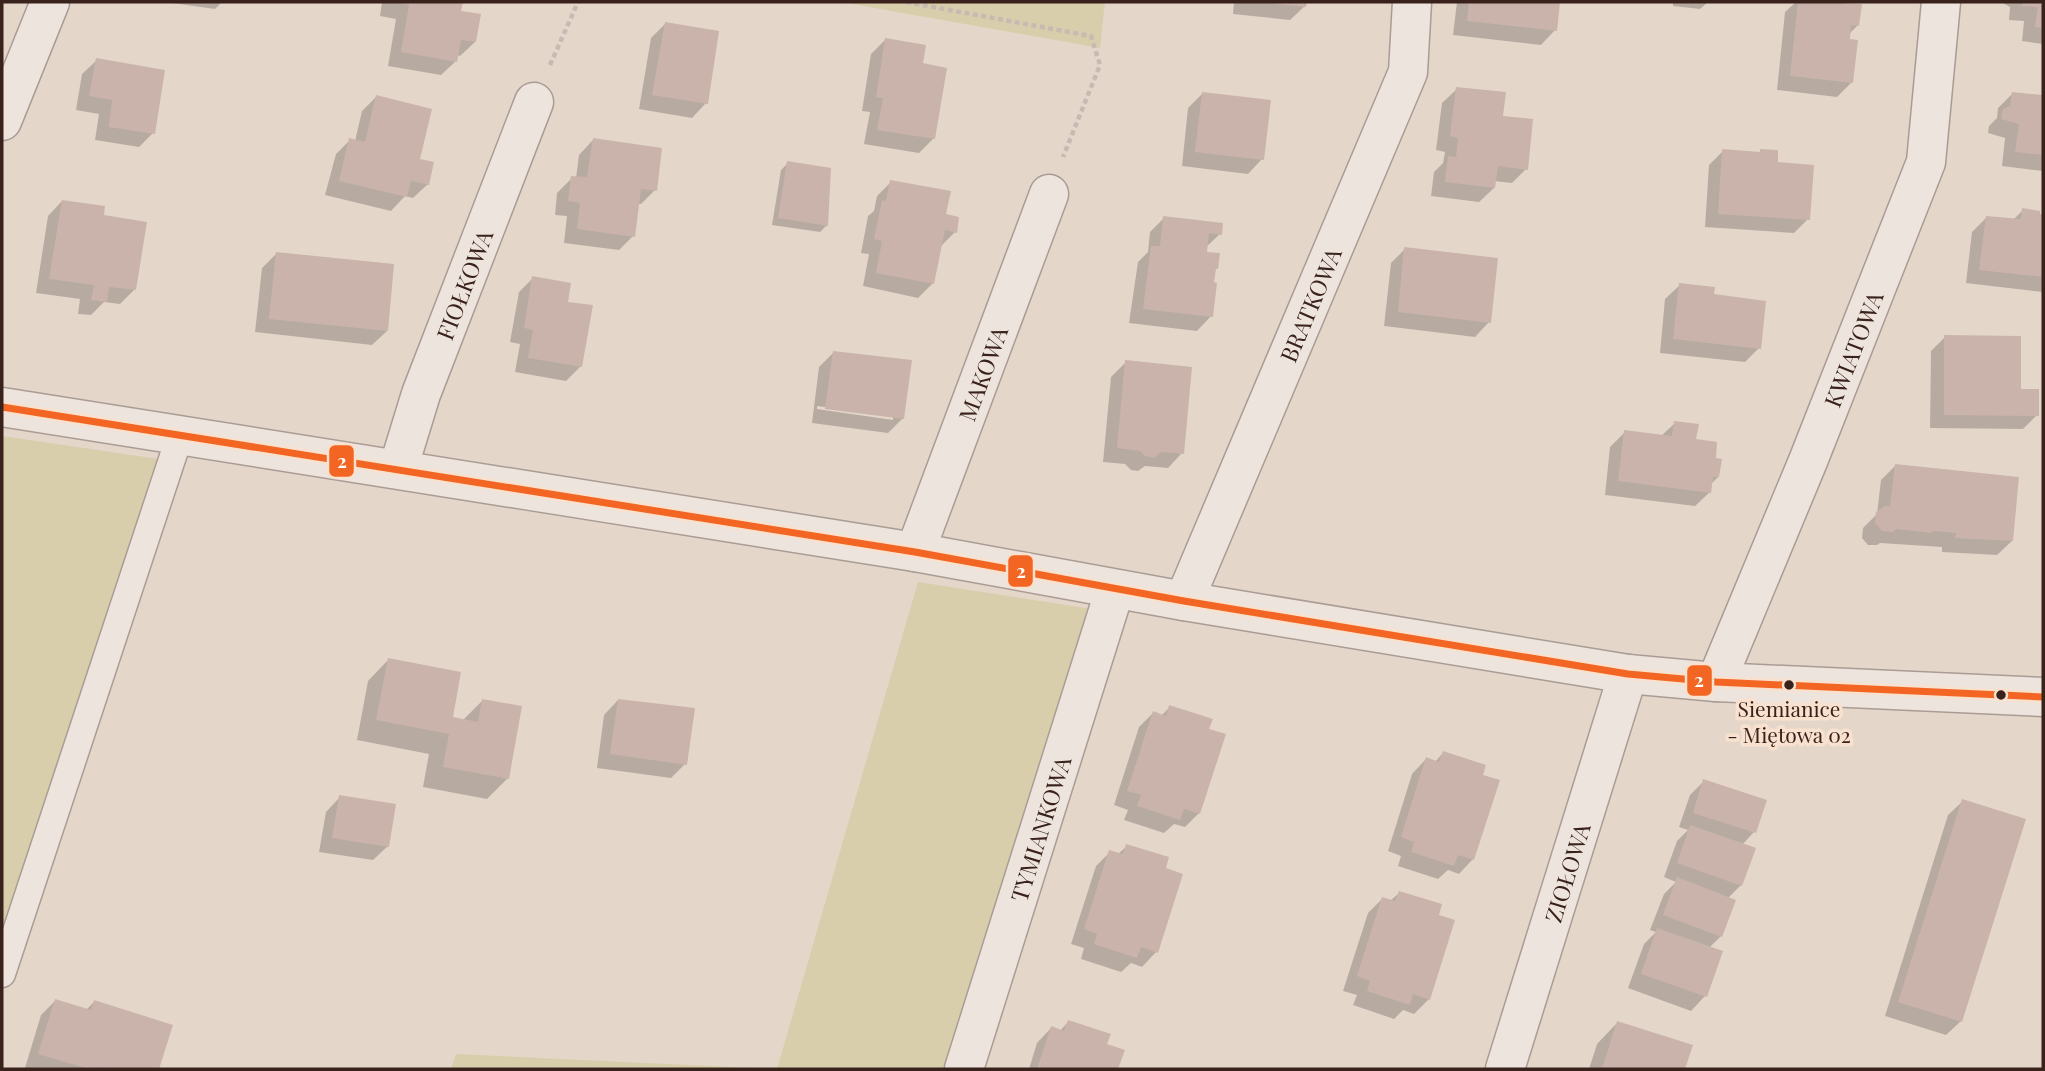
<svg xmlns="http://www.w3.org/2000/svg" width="2045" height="1071" font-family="'Playfair Display',serif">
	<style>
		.green { fill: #d9ceab }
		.shadow { fill: #0003; fill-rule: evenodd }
		.building { fill: #cab3ab }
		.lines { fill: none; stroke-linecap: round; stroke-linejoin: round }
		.service-casing { stroke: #aa9c94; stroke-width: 29 }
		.minor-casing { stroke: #aa9c94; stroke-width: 41 }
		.path { stroke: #c6bab3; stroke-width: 4.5; stroke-dasharray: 5 3.5; stroke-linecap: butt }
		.service { stroke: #ede4dd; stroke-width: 26 }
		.minor { stroke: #ede4dd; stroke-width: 38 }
		.bus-1-casing { stroke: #f8e1ce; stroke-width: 12 }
		.bus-1 { stroke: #f26522; stroke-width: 7 }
		.bus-dot { fill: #39221b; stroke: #f8e1ce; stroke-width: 2.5 }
		.labels { text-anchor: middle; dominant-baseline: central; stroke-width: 7; stroke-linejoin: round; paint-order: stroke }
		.bus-label { font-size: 21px; fill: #39221b; stroke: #f8e1ce }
		.street-label { font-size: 23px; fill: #39221b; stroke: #f8e1ce }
		.line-badge { stroke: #f8e1ce; stroke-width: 2.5 }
		.badge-label { font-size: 19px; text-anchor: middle; font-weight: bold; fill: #fff }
	</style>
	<rect width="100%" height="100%" fill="#e5d6ca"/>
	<path class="green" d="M841,2H1105L1100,48Z
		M2,436L159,459L2,934Z
		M918,582L1105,611L962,1069H451L456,1054L777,1069Z"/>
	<path class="shadow" d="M165,2H222L215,9Z
		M382,2H461L459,13L475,42L460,56L457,55L456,61L441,75L388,66L396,19L380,16Z
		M1234,2H1305V6L1290,20L1233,14Z
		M1457,2H1558L1555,30L1541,45L1453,35Z
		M1673,2H1708L1700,9L1673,6Z
		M1796,2H1831L1860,5L1858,25L1848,35L1851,83L1837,97L1777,90L1785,12Z
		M2001,2H2043V44L2022,41L2024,21L2009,20L2010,7Z
		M665,24L706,103L692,118L639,109L651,38Z
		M885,40L921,65L934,138L919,153L864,144L870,112L862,111L871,54Z
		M97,60L153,133L139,147L95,140L99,114L76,110L82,74Z
		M1457,89L1501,118L1526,169L1512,183L1494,181V188L1479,202L1431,196L1434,172L1443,163L1445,152L1436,150L1442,103Z
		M2013,93L2043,97V171L2002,166L2005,138L1988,133L1989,126L1997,118L1998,108Z
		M1202,94L1262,159L1248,174L1182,166L1188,108Z
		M376,97L418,160L428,184L413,198L405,196L391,211L325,195L336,154L350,140L355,141L362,111Z
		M593,140L655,190L641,204H637L633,236L619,250L564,243L567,216L555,215L557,193L572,178H576L579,155Z
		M1723,151L1758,153L1761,151L1776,163L1808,219L1794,233L1705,227L1709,165Z
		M788,163L827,225L820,232L772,225L781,170Z
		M891,182L944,216L955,232L941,246L932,284L918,298L863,286L869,254L861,253L868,216L874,211L877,196Z
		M62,201L103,217L134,290L120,304L104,302L91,315L78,314L80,299L36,293L48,216Z
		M2023,210L2043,216V292L1966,283L1972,232L1986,218L2013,220Z
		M1164,218L1220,234L1205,248L1214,271L1211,316L1197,331L1129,323L1138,262L1148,252L1150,232Z
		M1405,249L1489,322L1475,337L1384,326L1391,263Z
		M276,254L387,331L372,345L255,332L262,268Z
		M533,278L566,304L581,366L566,381L515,372L520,344L510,342L519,292Z
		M1680,285L1712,296L1759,348L1745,362L1660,353L1665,299Z
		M1945,337L2019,390L2037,415L2023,429L1930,428L1931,351Z
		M833,353L903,418L888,433L812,423L819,367ZM817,406L893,416V420L817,409Z
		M1126,362L1182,453L1168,468L1145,466L1138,471L1131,470L1125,464L1103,462L1111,377Z
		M1675,423L1714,460L1718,477L1711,484L1710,492L1695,506L1605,495L1610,447L1625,432L1660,437Z
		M1895,466L2012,541L1997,555L1942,552V547L1880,543L1877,545H1868L1862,538L1863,528L1877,514L1881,480Z
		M388,660L451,719L462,721L483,700L508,778L487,799L423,787L429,754L357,740L368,681Z
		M618,700L685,764L671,778L597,768L604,715Z
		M1170,707L1207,730L1199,813L1185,827L1174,824L1164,833L1124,820L1128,810L1114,805L1139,727L1153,713L1161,716Z
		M1443,753L1473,859L1459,874L1448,870L1438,879L1398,866L1401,856L1388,851L1412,774L1426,759L1435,762Z
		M1704,781L1754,832L1742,845L1741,885L1728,898L1721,936L1709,948L1705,996L1691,1011L1628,988L1644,944L1656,932L1650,930L1664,894L1676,882L1664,877L1677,841L1688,830L1679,827L1690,795Z
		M340,797L388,846L373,860L319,852L326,812Z
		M1963,801L1961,1021L1946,1035L1885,1016L1948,815Z
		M1127,846L1164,869L1181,875L1156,952L1142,967L1131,963L1121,972L1081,959L1084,948L1071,944L1096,866L1110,852L1118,854Z
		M1399,893L1429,999L1414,1014L1403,1010L1394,1019L1353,1005L1357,995L1343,991L1368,913L1382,899L1390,901Z
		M55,1001L86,1010L94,1002L171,1026L158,1069L25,1068L41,1015Z
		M1068,1022L1105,1045L1122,1051L1117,1069H1029L1037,1043L1051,1028L1060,1031Z
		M1617,1023L1691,1046L1684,1069H1589L1597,1044Z"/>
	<path class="building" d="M398,2H463L461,11L481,14L476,42L461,40L457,62L401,52L409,5Z
		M1276,2H1307L1306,7L1276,4Z
		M1469,2H1560L1557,31L1467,21Z
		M1798,2L1862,4L1859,26L1851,25L1850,39L1858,40L1853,83L1790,76Z
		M2023,2H2043V28L2035,27L2038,7L2022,6Z
		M665,22L719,31L708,104L652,95Z
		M885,38L926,45L923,63L947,68L935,139L877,130L883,98H876Z
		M96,58L165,70L155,134L109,127L112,100L89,96Z
		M1456,87L1506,92L1503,116L1533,119L1528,170L1498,166L1495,188L1445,182L1448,156L1456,157L1458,138L1450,136Z
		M1202,92L1271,100L1264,160L1195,152Z
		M2012,92L2043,95V155L2015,152L2019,124L2001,119L2003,109L2010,106Z
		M376,95L432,109L420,159L434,162L429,185L411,181L407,197L339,181L349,138L365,142Z
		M593,138L662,148L657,191L641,189L635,237L577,229L580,203L568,201L571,176L587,177Z
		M1722,149L1760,152V149L1778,150V162L1814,165L1810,220L1718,214Z
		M787,161L831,168L828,226L778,218Z
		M890,180L951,191L946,214L959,217L957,233L945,230L934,284L876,273L882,241L874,239L882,200L886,201Z
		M62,200L105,206L104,215L147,222L136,290L109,287L107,302L91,300L94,285L49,279Z
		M2022,208L2040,211V214H2043V277L1979,270L1986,216L2021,219Z
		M1163,216L1223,223L1222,235L1209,233L1207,252L1220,253L1218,269H1216L1214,282L1217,283L1213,317L1143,309L1151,246H1160Z
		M1404,247L1498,258L1491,323L1398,312Z
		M276,252L394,264L388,331L269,319Z
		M532,276L571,283L568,302L593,305L582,367L528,358L533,330L524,328Z
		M1679,283L1715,287L1714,294L1766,301L1761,349L1673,339Z
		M1944,335L2021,336V389H2039V416L1944,415Z
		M833,351L912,360L904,419L825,409Z
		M1125,360L1192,367L1184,454L1161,452L1154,458L1145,456L1140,451L1117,448Z
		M1674,421L1699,424L1696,439L1717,442L1716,458L1722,459L1719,477H1713L1711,493L1618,481L1624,430L1672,436Z
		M1895,464L2019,477L2013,541L1955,538L1956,533L1933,531L1932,533L1896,529L1893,532L1882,531L1875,523L1876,512L1885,506H1890Z
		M388,658L461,672L453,717L478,722L482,699L522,706L509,779L443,767L449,734L376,720Z
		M618,699L695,708L687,765L610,754Z
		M1169,705L1213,719L1209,729L1226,734L1200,814L1184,809L1180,820L1137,806L1141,795L1127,791L1153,711L1166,716Z
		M1443,751L1486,765L1483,775L1500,780L1474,860L1458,855L1454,866L1411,852L1414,842L1401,837L1426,757L1439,762Z
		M1703,779L1767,800L1756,833L1693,813Z
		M339,795L396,804L389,847L332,838Z
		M1962,799L2026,819L1962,1022L1898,1002Z
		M1690,825L1756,848L1742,886L1677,863Z
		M1126,844L1169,857L1166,868L1183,874L1158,953L1141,947L1137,958L1094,944L1097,934L1084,929L1109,850L1123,854Z
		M1677,877L1736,900L1722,937L1663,915Z
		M1399,891L1442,904L1439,915L1455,920L1430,1000L1413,994L1410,1005L1367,991L1370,981L1357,976L1382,897L1395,901Z
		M1657,928L1723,951L1707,997L1641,974Z
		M55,999L91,1010L94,1000L173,1025L159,1069H105L98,1067V1069H89L38,1054Z
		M1068,1020L1111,1034L1107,1044L1125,1050L1118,1069H1037L1051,1026L1064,1031Z
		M1617,1021L1693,1045L1685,1069H1602Z"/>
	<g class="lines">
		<g class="service-casing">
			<path id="service" d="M2,974L180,435"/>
		</g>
		<g class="minor-casing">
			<g id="minor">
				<path d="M2,121L50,2"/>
				<path d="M2,407L915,552L1184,601L1628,674L1716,682L2043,697"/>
				<path id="s1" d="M398,469L421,394L534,102"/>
				<path id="s2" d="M915,552L1049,194"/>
				<path id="s3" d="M1184,601L1408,72L1412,2"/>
				<path id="s4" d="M1716,682L1808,461L1926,162L1941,2"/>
				<path id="s5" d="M964,1069L1115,589"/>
				<path id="s6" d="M1505,1069L1628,674"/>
			</g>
		</g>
		<path class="path" d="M906,2L1091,36L1100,65L1063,157
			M550,65L578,2"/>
		<use href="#service" class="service"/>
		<use href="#minor" class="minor"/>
		<g class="bus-1-casing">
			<path id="bus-1" d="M2,407L915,552L1184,601L1628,674L1716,682L2043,697"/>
		</g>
		<use href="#bus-1" class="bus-1"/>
	</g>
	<g class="bus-dot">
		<circle cx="1789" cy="685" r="6"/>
		<circle cx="2001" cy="695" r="6"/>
	</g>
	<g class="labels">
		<g class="bus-label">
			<text x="1789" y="708">Siemianice<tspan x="1789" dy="26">- Miętowa 02</tspan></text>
		</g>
		<g class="street-label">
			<text stroke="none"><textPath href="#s1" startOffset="196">FIOŁKOWA</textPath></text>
			<text stroke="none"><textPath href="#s3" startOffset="322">BRATKOWA</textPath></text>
			<text stroke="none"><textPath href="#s4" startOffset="360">KWIATOWA</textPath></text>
			<text stroke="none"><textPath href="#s2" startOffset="191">MAKOWA</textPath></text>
			<text stroke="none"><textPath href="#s5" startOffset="252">TYMIANKOWA</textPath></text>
			<text stroke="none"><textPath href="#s6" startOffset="206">ZIOŁOWA</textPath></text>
		</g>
	</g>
	<g class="line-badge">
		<rect x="328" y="444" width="27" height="34" rx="7" fill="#f26522"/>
		<rect x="1007" y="554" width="27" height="34" rx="7" fill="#f26522"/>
		<rect x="1686" y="664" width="27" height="33" rx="7" fill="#f26522"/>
	</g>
	<g class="badge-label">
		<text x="342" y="468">2</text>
		<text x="1021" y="578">2</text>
		<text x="1699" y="687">2</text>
	</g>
	<rect width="2045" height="1071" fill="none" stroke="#39221b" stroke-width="7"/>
</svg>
